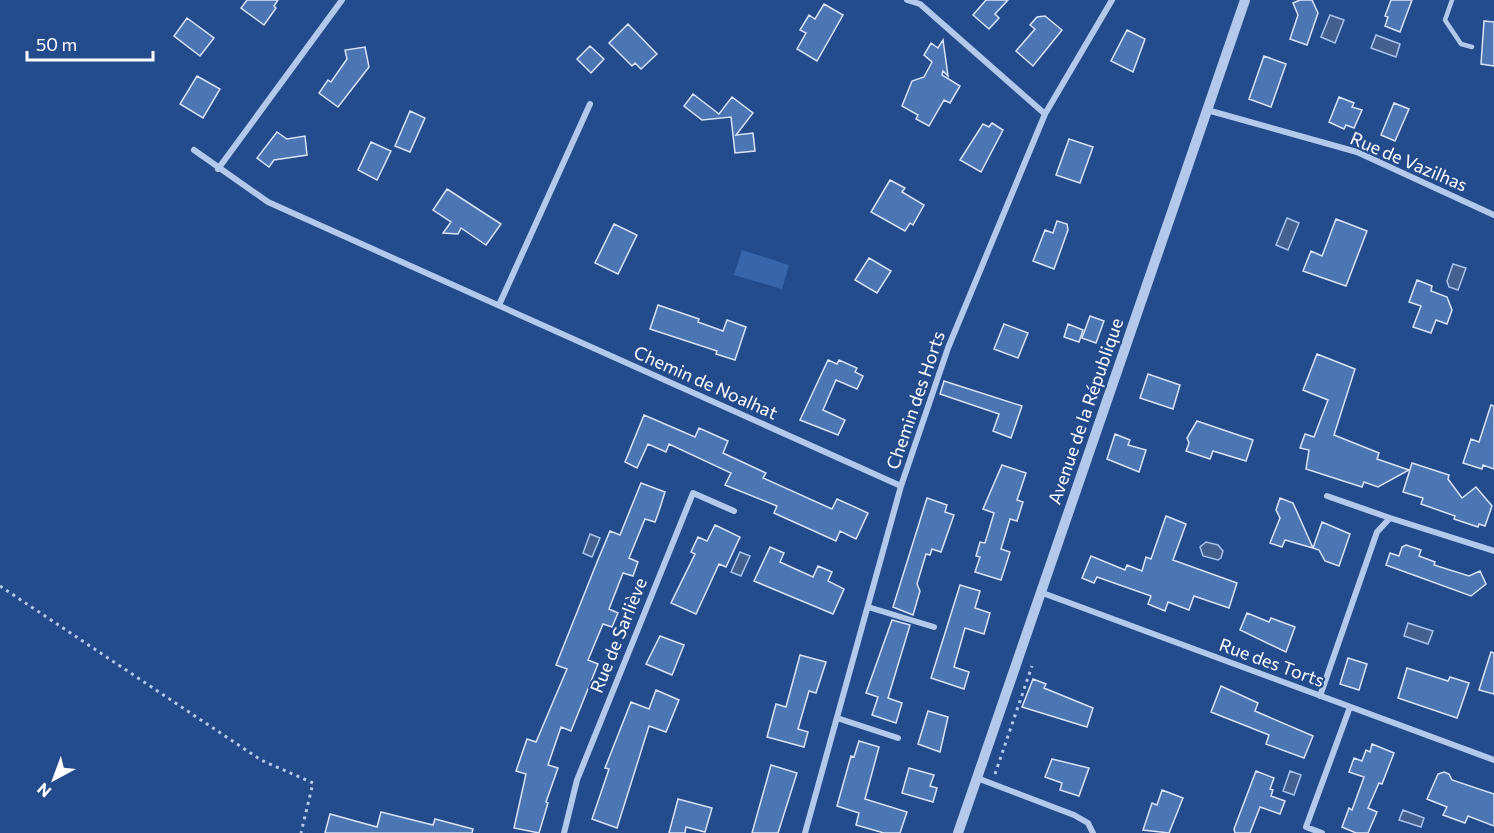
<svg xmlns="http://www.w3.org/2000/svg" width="1494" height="833" font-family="Commissioner,sans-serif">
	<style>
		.green { fill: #3865a9 }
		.water { fill: #44608f; stroke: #a7c3ec; stroke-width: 1.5 }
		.building { fill: #4c75b3; stroke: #d7e4f8; stroke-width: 1.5 }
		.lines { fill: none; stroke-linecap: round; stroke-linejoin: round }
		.path { stroke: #b3c9eb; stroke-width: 3; stroke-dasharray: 3 4.5; stroke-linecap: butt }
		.service { stroke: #b3c9eb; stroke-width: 4.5 }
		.minor { stroke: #b3c9eb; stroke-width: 6 }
		.tertiary { stroke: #b3c9eb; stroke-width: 10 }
		.labels { text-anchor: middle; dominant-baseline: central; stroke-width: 4.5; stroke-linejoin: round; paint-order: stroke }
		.street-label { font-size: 18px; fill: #fff; stroke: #244c8c }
	</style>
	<rect width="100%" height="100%" fill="#244c8c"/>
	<path class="green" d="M742,250L789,265L782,289L734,275Z"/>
	<path class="water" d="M1330,15L1344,20L1335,43L1321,37Z
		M1376,35L1400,44L1396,57L1371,48Z
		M1287,218L1299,223L1288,250L1276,245Z
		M1453,264L1466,268L1458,290L1449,287L1447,281Z
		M590,534L600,538L592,557L583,553Z
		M1206,542L1218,545L1223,551L1221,558L1218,560L1203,556L1200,547Z
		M740,552L750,556L741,576L731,572Z
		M1408,623L1433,631L1428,644L1404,636Z
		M1290,771L1301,775L1294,795L1283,791Z
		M1403,810L1424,818L1421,827L1399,820Z"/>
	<path class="building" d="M247,0H278L274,6L276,8L264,25L241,8Z
		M986,0H1008L995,14L999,18L989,29L973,15Z
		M1300,0H1312L1318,13L1307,45L1290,39L1298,15L1293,3Z
		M1391,0H1412L1400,32L1385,26L1388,17L1385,16Z
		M824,4L843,15L817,61L797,49L806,33L800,30L809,15L815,19Z
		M1045,16L1062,30L1033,66L1016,51L1035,29L1030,25L1037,17Z
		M187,18L214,38L200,56L174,36Z
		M1484,21L1494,22V66L1481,64Z
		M628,24L657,54L641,69L635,63L632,66L609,43Z
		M1127,30L1145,39L1133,72L1111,61Z
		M943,40L948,76L943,71L942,75L960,86L950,103L944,100L929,126L916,119L918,115L902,106L912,81L924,77L932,62L924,55L931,43L938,48Z
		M590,46L604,59L591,73L577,59Z
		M365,47L369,67L338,107L319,93L328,80L331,82L347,59L345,50Z
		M1264,56L1286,64L1271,107L1249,99Z
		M197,76L220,89L203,118L180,104Z
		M693,94L719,114L732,97L753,113L736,135L753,133L755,151L735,153L731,117L702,120L684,106Z
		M1339,97L1354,103L1352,107L1362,110L1354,128L1346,125L1344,129L1329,122Z
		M1394,103L1409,109L1395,141L1381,135Z
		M410,111L425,118L410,152L395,146Z
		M992,123L1003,130L981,172L960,160L983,124L989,127Z
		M277,132L287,139L305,136L307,155L274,160L269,167L257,158Z
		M1069,139L1093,147L1080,183L1056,175Z
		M371,142L391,151L377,180L358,170Z
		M890,180L905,188L902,192L924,205L913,225L910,223L905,231L871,212Z
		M447,189L501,224L486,245L461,228L458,234L443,233L451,222L433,210Z
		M1336,219L1367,231L1346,286L1303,271L1311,251L1322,256Z
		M1057,221L1067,224L1068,230L1054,269L1033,261L1045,230L1053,233Z
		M614,224L637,235L618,274L595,263Z
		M869,258L891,271L877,293L855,280Z
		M1417,280L1432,286L1431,291L1447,297L1452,310L1447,324L1436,320L1431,333L1413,327L1421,306L1409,302Z
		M658,305L699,319L698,322L723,331L727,320L746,327L735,360L716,354L717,351L650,329Z
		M1090,316L1104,321L1096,343L1082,338Z
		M1004,324L1028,333L1018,358L994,349Z
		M1068,324L1083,330L1079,342L1064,337Z
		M1317,354L1355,369L1334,435L1379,453L1377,459L1409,470L1378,487L1364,482L1362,487L1306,469L1309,450L1300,448L1305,434L1314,437L1328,400L1303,390Z
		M828,360L837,364L839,360L857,368L855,372L863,376L857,389L836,380L823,410L845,420L838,435L800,420Z
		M1148,374L1180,385L1173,409L1140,398Z
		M944,381L1022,406L1011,438L993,431L999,414L940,394Z
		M1491,405L1494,406V469L1483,465L1482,469L1463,463L1471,439L1479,442Z
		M644,415L695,437L699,428L728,441L723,453L766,473L763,478L832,509L837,499L868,513L856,539L840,531L836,541L774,513L777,506L725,485L731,473L669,444L666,452L648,444L637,468L625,462Z
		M1197,421L1253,440L1246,461L1213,451L1210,459L1186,451L1189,443L1187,438Z
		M1115,434L1130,440L1128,445L1146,450L1139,472L1107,459Z
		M1412,463L1449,475L1448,479L1462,498L1476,487L1492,506L1485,526L1479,524L1478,527L1454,519L1455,516L1421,504L1423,498L1403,492Z
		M1002,465L1026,473L1017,500L1023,502L1017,521L1010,519L1001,549L1010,552L1001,580L975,572L980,557L976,556L980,542L985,543L994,513L983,509Z
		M641,483L665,492L659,511L655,522L645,519L629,558L638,562L633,576L623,573L609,609L618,613L612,627L603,624L588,660L598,664L571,731L561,727L548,765L558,768L546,802L548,803L539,833L514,828L526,774L516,771L527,739L536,742L567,669L556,665L597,562L610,531L620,535Z
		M927,498L947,505L945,512L954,515L941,552L932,549L930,555L926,554L917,584L920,591L913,615L893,607Z
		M1280,498L1293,503L1313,548L1285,540L1282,547L1270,543L1280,518L1276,510Z
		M1166,516L1186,524L1173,560L1237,583L1229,608L1194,596L1189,610L1168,602L1165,611L1148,604L1151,596L1097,577L1094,583L1082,578L1091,556L1125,570L1127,565L1142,571L1146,557L1151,559Z
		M1322,522L1350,534L1339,566L1325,561L1319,550L1313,548Z
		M715,525L740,537L726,567L719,564L696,614L671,603L695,554L691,552L698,537L707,541Z
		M1406,545L1421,550L1419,556L1435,562L1434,565L1469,576L1480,571L1486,584L1471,596L1386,565L1390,553L1399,556L1402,547Z
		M770,547L784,553L780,562L813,577L818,566L832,572L828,581L844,589L833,614L754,581Z
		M960,585L980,591L975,608L990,613L984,634L965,628L954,667L969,672L964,689L931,678Z
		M1247,613L1269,622L1271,618L1295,627L1286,652L1240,630Z
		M892,620L910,625L888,698L902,703L896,723L872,715L878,697L866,693Z
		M660,636L684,645L672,675L646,664Z
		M1491,652L1494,653V694L1479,690Z
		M800,655L826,662L816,693L809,691L798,729L808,732L804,747L767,737L776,704L786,707Z
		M1348,658L1367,664L1359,690L1340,684Z
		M1407,668L1448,681L1450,677L1469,683L1457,718L1398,698Z
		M1033,679L1046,684L1044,688L1093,708L1087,727L1022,707Z
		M1221,686L1258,703L1255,711L1313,736L1304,758L1266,744L1269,735L1211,712Z
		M656,690L679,700L666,732L649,726L617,828L592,819L609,769L605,768L631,702L649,709Z
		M928,711L948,717L940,752L918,744Z
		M859,741L879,747L865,799L907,812L900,833H884L856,825L859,813L837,806L851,756L854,757Z
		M1372,744L1394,753L1382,784L1379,783L1368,808L1377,812L1368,833H1356L1342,827L1349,808L1352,810L1364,777L1349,772L1354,758L1362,761L1366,750L1370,752Z
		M1052,759L1089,768L1079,796L1060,790L1062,783L1045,777Z
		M771,765L797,773L778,833H752Z
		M909,768L934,775L930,786L937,788L933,802L902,793Z
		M1256,771L1274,778L1270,789L1273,790L1271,796L1285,801L1280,814L1260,807L1250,833H1235L1234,829Z
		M1444,772L1449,774L1452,780L1494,794V826L1468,816L1465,823L1443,815L1447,807L1427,799L1438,774Z
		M1162,790L1183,798L1169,833L1143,830L1152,803L1157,805Z
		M678,799L712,808L705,832L686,827L685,833H669Z
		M381,812L433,825L435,819L473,829L472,833H325L330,814L377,827Z"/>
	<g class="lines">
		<path class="path" d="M0,586L261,760L313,783L301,833
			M995,774L1032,666"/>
		<path class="service" d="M1452,0L1445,20L1461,44L1472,47"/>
		<path class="minor" d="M907,0L920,4L1045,114
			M1207,110L1357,152L1494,215
			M194,150L268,202L901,486
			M218,169L342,0
			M499,305L590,104
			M1327,496L1390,518
			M1040,592L1494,760
			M868,607L934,627
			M1320,696L1377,532L1390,518L1494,551
			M837,718L898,738
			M977,778L1074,815L1088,823L1093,833
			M564,833L577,780L693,493L734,511
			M805,833L901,486L948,348L1045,114L1112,0
			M1322,833L1306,827L1350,707"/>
		<path class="tertiary" d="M958,833L1245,0"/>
	</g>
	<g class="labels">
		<g class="street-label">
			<text transform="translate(1409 161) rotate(23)">Rue de Vazilhas</text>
			<text transform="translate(706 382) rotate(24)">Chemin de Noalhat</text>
			<text transform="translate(915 400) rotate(-71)">Chemin des Horts</text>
			<text transform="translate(1085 411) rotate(-71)">Avenue de la République</text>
			<text transform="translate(618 635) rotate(-68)">Rue de Sarliève</text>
			<text transform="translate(1272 662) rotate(20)">Rue des Torts</text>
		</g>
	</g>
	<g transform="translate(54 779) rotate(221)" stroke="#244c8c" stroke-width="4.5" paint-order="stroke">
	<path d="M0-4.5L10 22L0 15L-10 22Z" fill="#ffffff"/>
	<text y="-9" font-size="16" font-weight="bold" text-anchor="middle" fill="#ffffff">N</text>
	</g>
	<path d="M27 51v9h126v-9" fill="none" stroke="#ffffff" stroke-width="3"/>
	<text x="36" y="51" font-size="18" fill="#ffffff" stroke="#244c8c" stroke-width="4.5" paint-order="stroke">50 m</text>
</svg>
